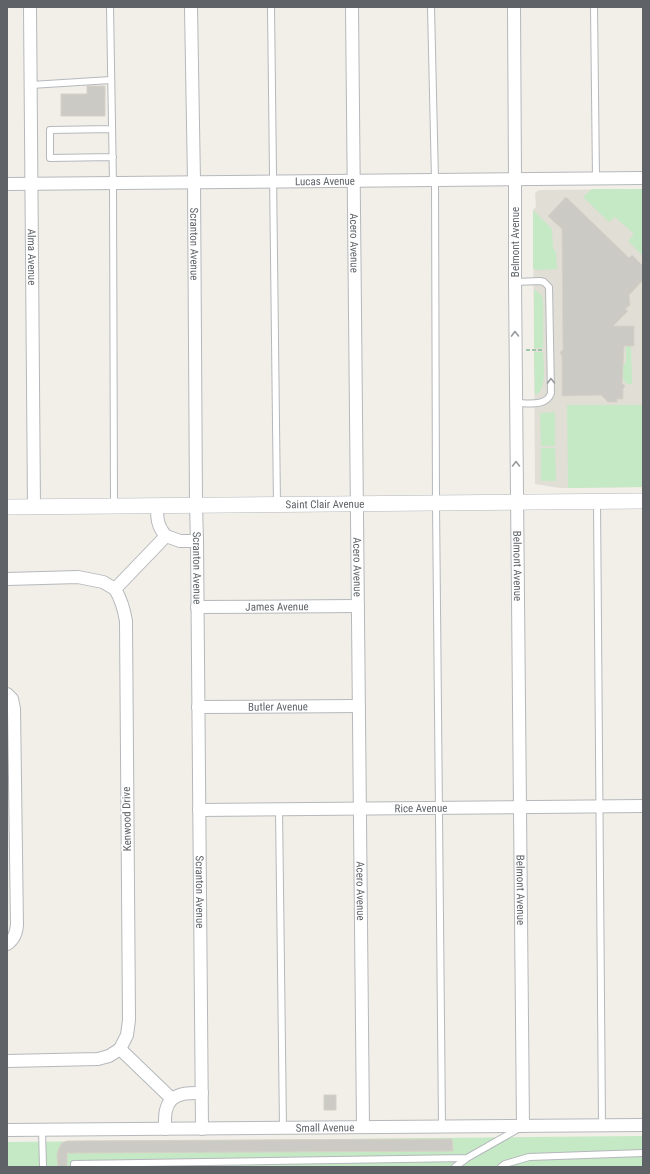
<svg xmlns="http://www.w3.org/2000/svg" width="650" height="1174" font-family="'Roboto Condensed',sans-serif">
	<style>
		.education { fill: #e1ded6 }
		.green { fill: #c5e8c5 }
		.building { fill: #cccac5; stroke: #d6d1c6 }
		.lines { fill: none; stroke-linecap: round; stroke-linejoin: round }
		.service-casing { stroke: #b5b8bc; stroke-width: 8 }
		.minor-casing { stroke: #b5b8bc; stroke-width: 14 }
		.tertiary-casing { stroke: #b5b8bc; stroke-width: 16 }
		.path { stroke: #9cc7a9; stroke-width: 2; stroke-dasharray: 4 2; stroke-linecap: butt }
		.service { stroke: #fff; stroke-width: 6 }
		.minor { stroke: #fff; stroke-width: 12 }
		.tertiary { stroke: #fff; stroke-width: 15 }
		.oneway { stroke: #979a9d }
		.labels { text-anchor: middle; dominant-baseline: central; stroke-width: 3.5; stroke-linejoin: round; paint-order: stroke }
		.street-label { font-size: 11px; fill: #5f6368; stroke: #fff }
	</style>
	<rect width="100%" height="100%" fill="#f1efe8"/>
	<path class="education" d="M643,189V487L560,488L535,484L533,210L536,207L535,193L539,190Z"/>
	<path class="green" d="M592,189H643V256L628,241L634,234L615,217L609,222L583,197Z
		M533,210L552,229L553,248L556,252L557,269L536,270L533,268Z
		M534,289L541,295L543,299V348H534Z
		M626,346H631L632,384H627L623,379V366L626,362Z
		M534,352H543C543,364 548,390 535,395Z
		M567,405H643V487L568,488Z
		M555,412V446H541L540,413Z
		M541,448H555L556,481H541Z
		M643,1136V1167H7V1142Z"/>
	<path class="building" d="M87,86H105V116H61V94H87Z
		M566,197L629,258L632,255L643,266V280L629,295L630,305L625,309L628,311L613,326H634V346H624L622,383L625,386L623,389V399H617V402H608L601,395L562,396V357L560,352L563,350L562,229L548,216Z
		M324,1095H336V1110H324Z
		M452,1139L453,1151L67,1153V1167H58L57,1154L59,1148L62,1143L67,1141Z"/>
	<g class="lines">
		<g class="service-casing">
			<path id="service" d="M110,7L113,183L114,506
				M271,7L277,505
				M431,7L435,180L436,503L442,1126
				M594,7L596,178
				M31,85L111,80
				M112,129L50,130V158L113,157
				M515,282L540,281L544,282L549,287L551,393C547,407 527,403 516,403
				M597,502L602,1125
				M279,809L283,1128
				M42,1130L43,1167
				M74,1167V1164L467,1158L518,1129
				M455,1167L467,1158
				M501,1167L505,1164L529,1157L643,1153"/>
		</g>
		<g class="minor-casing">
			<g id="minor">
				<path id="s1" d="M30,7L34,507"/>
				<path id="s2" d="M191,7L194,182L196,505L197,541L202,1129"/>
				<path id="s3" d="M352,7L363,1127"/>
				<path id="s4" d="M514,7L515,179V282L523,1126"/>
				<path id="s5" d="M7,184L643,178"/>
				<path d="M166,536L180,541H197"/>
				<path d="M7,579L78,577L103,582L115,589"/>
				<path id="s6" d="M197,607L358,606"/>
				<path d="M7,694L12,699L14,709L17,925C16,934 14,939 7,944"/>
				<path id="s7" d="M198,707L359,706"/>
				<path id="s8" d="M199,810L643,806"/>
				<path d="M120,1049L127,1035L129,1020L126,621C124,609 121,599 115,589L166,536C157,526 157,518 157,506"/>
				<path d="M7,1061L98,1059L109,1056L120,1049L172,1099C181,1092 192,1093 202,1093"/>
				<path d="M165,1129C165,1118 164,1107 172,1099"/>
				<path id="s9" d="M7,1130L643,1125"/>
			</g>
		</g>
		<g class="tertiary-casing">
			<g id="tertiary">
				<path id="s10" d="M7,507L643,501"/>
			</g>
		</g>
		<path class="path" d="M526,350H542"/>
		<use href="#service" class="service"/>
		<use href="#minor" class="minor"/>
		<use href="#tertiary" class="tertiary"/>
	</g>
	<defs><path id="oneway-chevron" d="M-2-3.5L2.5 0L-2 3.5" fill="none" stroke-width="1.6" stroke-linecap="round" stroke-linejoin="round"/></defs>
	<g class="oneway">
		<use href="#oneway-chevron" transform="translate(515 334) rotate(-91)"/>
		<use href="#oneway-chevron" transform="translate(551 381) rotate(-91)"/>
		<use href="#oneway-chevron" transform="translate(516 464) rotate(-90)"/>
	</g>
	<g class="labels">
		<g class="street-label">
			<text stroke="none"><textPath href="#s5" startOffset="318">Lucas Avenue</textPath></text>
			<text transform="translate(515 242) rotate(-90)">Belmont Avenue</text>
			<text stroke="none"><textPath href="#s3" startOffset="236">Acero Avenue</textPath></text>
			<text stroke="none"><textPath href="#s2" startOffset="237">Scranton Avenue</textPath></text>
			<text stroke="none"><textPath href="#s1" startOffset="250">Alma Avenue</textPath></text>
			<text stroke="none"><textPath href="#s10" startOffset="318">Saint Clair Avenue</textPath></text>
			<text stroke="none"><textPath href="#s4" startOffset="559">Belmont Avenue</textPath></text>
			<text stroke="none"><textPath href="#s3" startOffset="560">Acero Avenue</textPath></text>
			<text stroke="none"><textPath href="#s2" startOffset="561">Scranton Avenue</textPath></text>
			<text stroke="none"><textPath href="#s6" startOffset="80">James Avenue</textPath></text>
			<text stroke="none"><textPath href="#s7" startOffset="80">Butler Avenue</textPath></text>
			<text stroke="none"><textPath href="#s8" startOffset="222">Rice Avenue</textPath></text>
			<text transform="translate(127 819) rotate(-91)">Kenwood Drive</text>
			<text stroke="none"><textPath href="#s4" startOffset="883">Belmont Avenue</textPath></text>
			<text stroke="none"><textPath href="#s3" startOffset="884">Acero Avenue</textPath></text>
			<text stroke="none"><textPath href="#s2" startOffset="885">Scranton Avenue</textPath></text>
			<text stroke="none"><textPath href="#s9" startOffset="318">Small Avenue</textPath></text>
		</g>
	</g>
	<rect width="650" height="1174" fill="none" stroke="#5f6368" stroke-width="16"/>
</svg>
